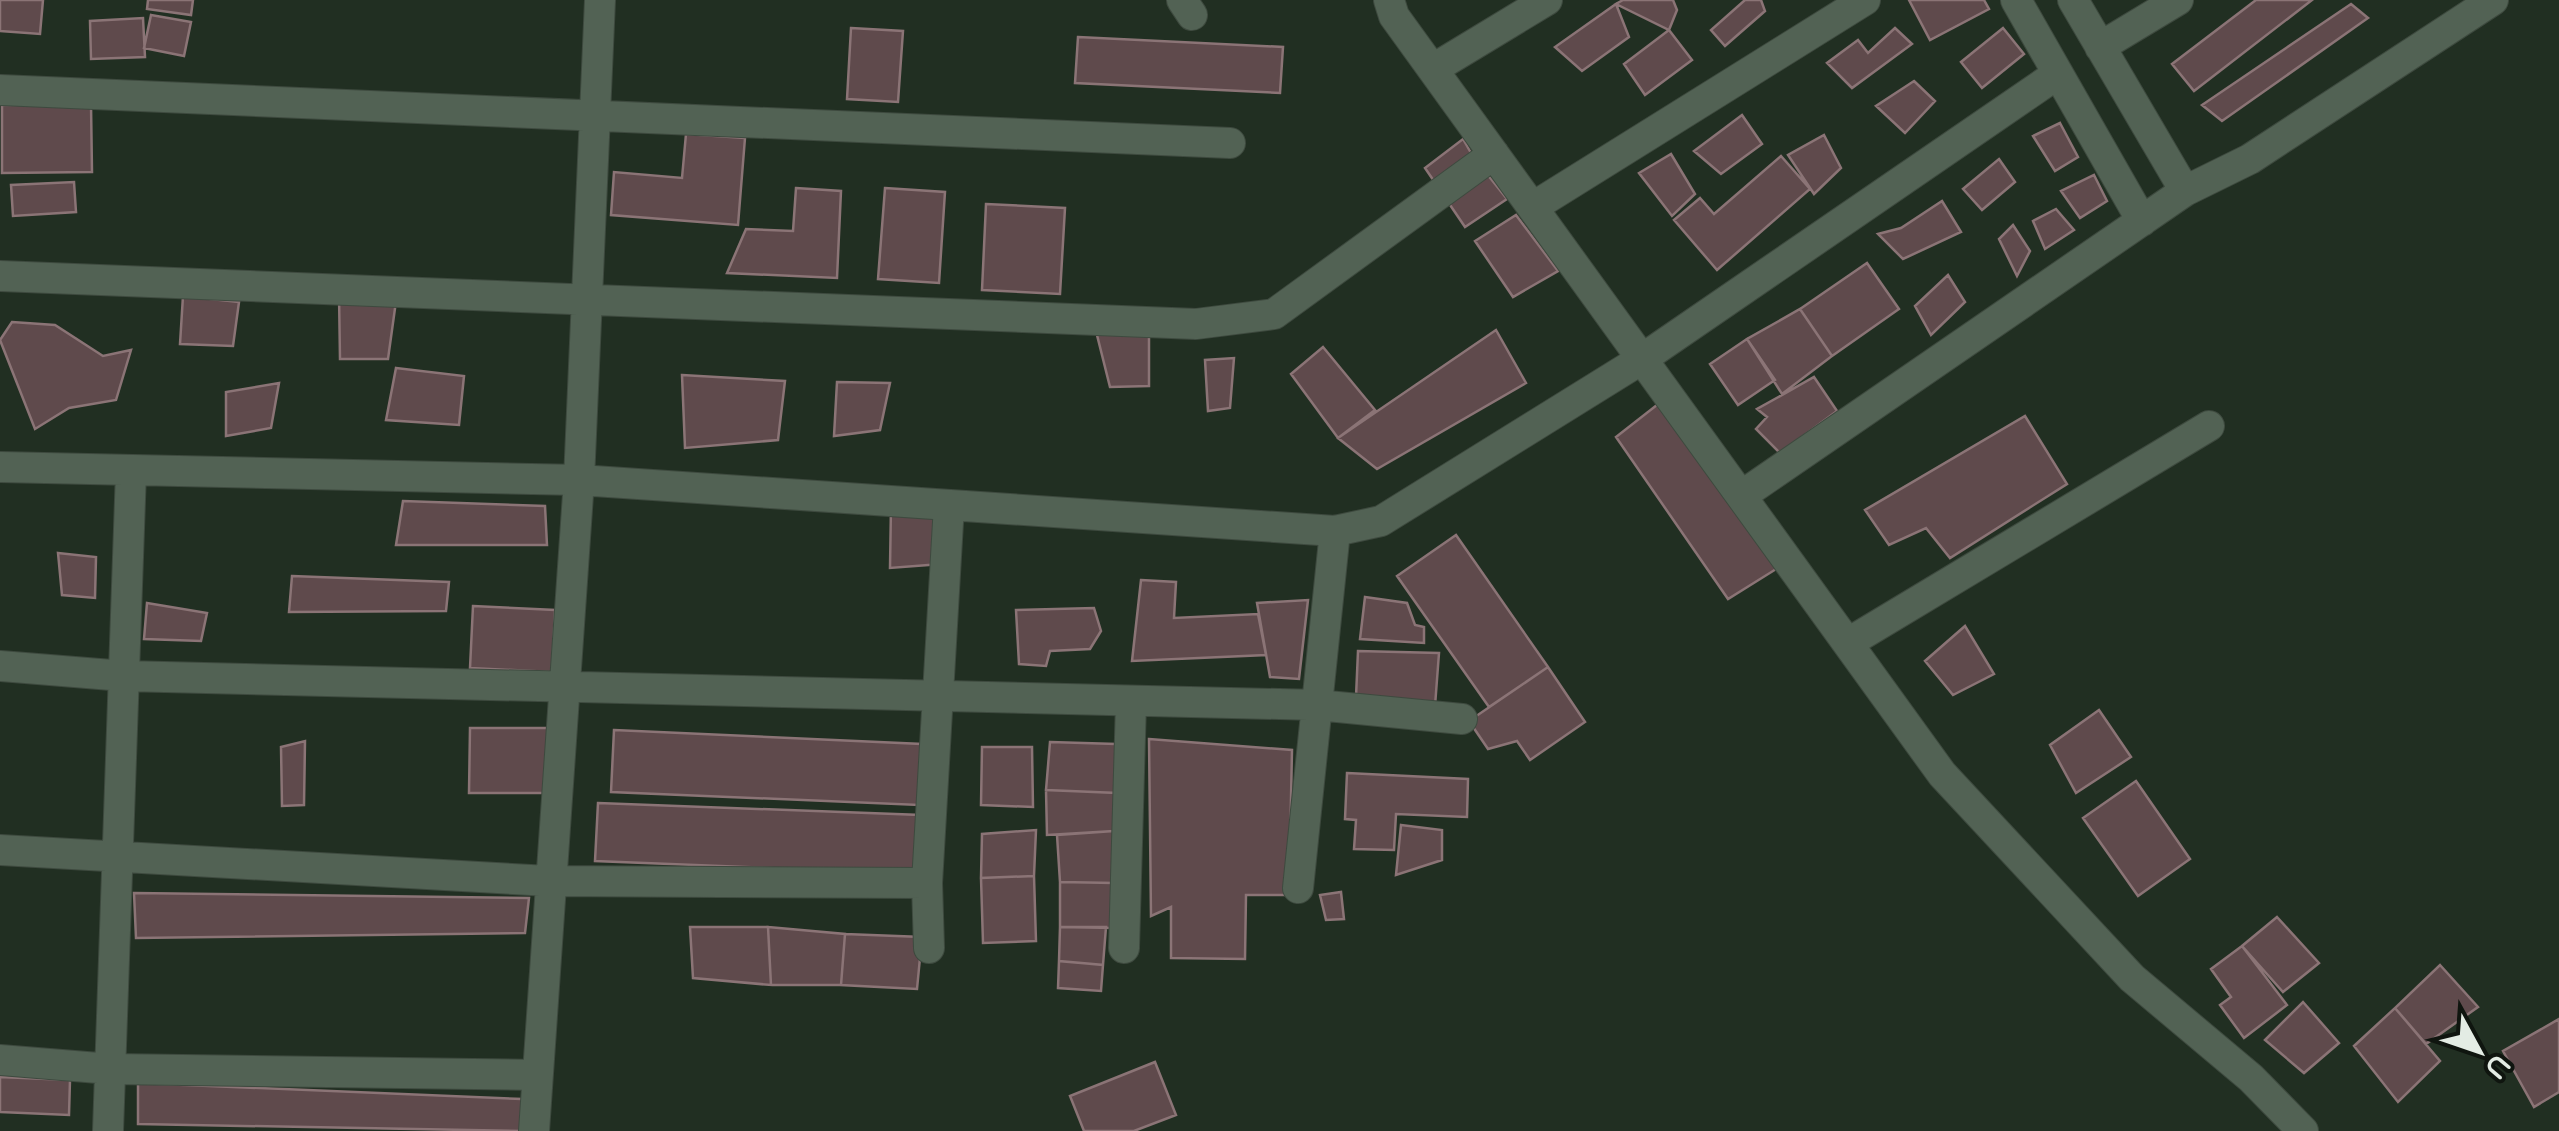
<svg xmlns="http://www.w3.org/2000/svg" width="2559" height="1131" font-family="'Varela Round',sans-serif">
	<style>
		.building { fill: #5f4a4c; stroke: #8b7476; stroke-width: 2.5 }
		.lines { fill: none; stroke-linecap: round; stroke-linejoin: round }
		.minor-casing { stroke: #3e4a3f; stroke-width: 32 }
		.minor { stroke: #526254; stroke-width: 30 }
	</style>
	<rect width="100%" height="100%" fill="#212f22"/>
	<path class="building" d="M0,0H43L40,34L0,31Z
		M148,0H193L191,15L147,9Z
		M1623,0H1673L1677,10L1669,30L1616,4Z
		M1745,0H1761L1765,11L1725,46L1711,30Z
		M1909,0H1984L1989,9L1930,40Z
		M2256,0H2312L2194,91L2172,64Z
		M1616,4L1629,37L1582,71L1555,47Z
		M2351,4L2368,18L2222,121L2202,105Z
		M151,15L191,22L184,56L144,48Z
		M143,18L145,57L91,59L90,21Z
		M851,28L903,31L898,102L847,99Z
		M1895,28L1912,44L1852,88L1827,63L1858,40L1868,53Z
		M2003,28L2024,54L1982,88L1961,62Z
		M1669,30L1692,60L1645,95L1624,64Z
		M1078,37L1283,47L1280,93L1075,83Z
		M1914,81L1935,101L1905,133L1876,106Z
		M91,104L92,172L2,173V105Z
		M1742,115L1762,144L1721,174L1694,151Z
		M2060,123L2078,157L2055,171L2033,136Z
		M686,134L745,138L738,225L611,215L614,172L682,178Z
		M1824,135L1841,168L1814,194L1788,155Z
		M1463,139L1471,153L1438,187L1425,168Z
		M1671,154L1695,194L1672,216L1639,173Z
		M1781,156L1810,189L1717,270L1674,220L1700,198L1714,214Z
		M1999,159L2015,182L1982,210L1963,189Z
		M1483,169L1507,199L1465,227L1444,196Z
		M2094,175L2107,201L2080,218L2061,191Z
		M74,182L76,212L13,216L11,185Z
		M796,188L841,191L837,278L727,273L746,229L793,231Z
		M885,188L945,192L939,283L878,279Z
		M1942,201L1961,232L1903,259L1878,234L1901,228Z
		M986,204L1065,208L1060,294L982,290Z
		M2056,209L2074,230L2045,249L2033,221Z
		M1516,215L1558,271L1513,297L1475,241Z
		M2013,225L2030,251L2017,276L1999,239Z
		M1867,263L1899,309L1832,356L1800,309Z
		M1948,275L1965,302L1931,335L1915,306Z
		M339,294H397L388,359H340Z
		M183,296L239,302L233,346L180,344Z
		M1800,309L1832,356L1782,394L1747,339Z
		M12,322L55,325L103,356L131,350L116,400L69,408L35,429L0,340Z
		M1094,323L1149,326V386L1110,387Z
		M1496,330L1526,383L1377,469L1338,438Z
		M1747,339L1775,380L1738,405L1710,364Z
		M1323,347L1375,410L1338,438L1291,374Z
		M1234,358L1230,408L1208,411L1205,360Z
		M396,368L464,376L459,425L386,420Z
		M682,375L785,381L778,440L685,448Z
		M1814,377L1837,411L1780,453L1756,429L1767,417L1757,409Z
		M837,382L890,383L880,430L834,436Z
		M279,383L271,428L226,436V392Z
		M1662,401L1781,566L1728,599L1616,437Z
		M2025,416L2067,484L1950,558L1926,528L1889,545L1865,510Z
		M403,501L545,506L547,545H396Z
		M891,506L945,509L941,564L890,568Z
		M1456,535L1548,667L1489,707L1397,576Z
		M58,553L96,557L95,598L62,595Z
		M292,576L449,582L446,611L289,612Z
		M1141,580L1176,582L1174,618L1258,614L1266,655L1132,661Z
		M1365,597L1407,603L1415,625L1424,627V643L1360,639Z
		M1308,600L1299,679L1270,677L1257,603Z
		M147,603L207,613L201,641L144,639Z
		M473,606L555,610L552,672L470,668Z
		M1094,608L1101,631L1090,649L1050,651L1046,666L1019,664L1016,610Z
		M1965,626L1994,674L1953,695L1925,661Z
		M1358,651L1439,653L1435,706L1356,697Z
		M1548,667L1585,722L1530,760L1517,741L1488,749L1469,721Z
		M2099,710L2131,757L2076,793L2050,745Z
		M470,728H548V793H469Z
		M614,730L922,744L919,805L611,792Z
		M1149,739L1292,750L1289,895H1246L1245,959L1171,958V907L1151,916Z
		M305,741L304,805L282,806L281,747Z
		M1050,742L1116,744L1117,793L1046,790Z
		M982,747H1032L1033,807L981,805Z
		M1347,773L1468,779L1467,817L1396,814L1394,850L1354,849L1356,820L1345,819Z
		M2136,781L2190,859L2138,896L2083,818Z
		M1046,790L1117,793L1114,831L1047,835Z
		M598,803L921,815L918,874L595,861Z
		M1401,825L1442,830V860L1396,875Z
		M1036,830L1034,876L981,878L982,834Z
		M1114,831V883L1060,882L1057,835Z
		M1034,876L1036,941L983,943L981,878Z
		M1060,882L1114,883V928L1060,927Z
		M1341,892L1344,919L1326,920L1320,895Z
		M134,893L529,898L525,933L136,938Z
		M2277,917L2319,963L2283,992L2242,946Z
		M690,927H768L771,985L693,978Z
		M768,927L845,934L841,985H771Z
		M1060,927H1106L1103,965L1059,961Z
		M845,934L922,937L917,989L841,985Z
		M2242,946L2287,1005L2244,1038L2220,1005L2231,997L2211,969Z
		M1059,961L1103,965L1101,991L1058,988Z
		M2440,965L2478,1007L2426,1044L2395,1008Z
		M2303,1002L2339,1043L2304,1073L2265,1040Z
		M2395,1008L2440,1061L2398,1102L2354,1046Z
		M2559,1019V1092L2534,1107L2503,1051Z
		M1155,1062L1176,1115L1134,1131H1084L1070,1096Z
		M0,1077L70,1080L69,1115L0,1112Z
		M138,1083L522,1099L521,1131L138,1124Z"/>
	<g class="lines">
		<g class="minor-casing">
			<path id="minor" d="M1182,0L1192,15
				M1389,0L1394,16L1942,774L2132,978L2251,1078L2303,1131
				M2016,0L2142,221
				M2073,0L2185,191
				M2100,47L2178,0
				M1433,69L1547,0
				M0,90L1230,143
				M1533,207L1865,0
				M0,276L1196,324L1274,314L1494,154
				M0,467L579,480L600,0
				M1741,496L2185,191L2250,159L2493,0
				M1848,643L2209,426
				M0,666L124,676L1317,705L1462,719
				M0,850L549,881L927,883
				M1298,888L1335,531
				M929,948L927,883L949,505
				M1124,948L1131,702
				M0,1060L111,1069L537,1075
				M108,1131L131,471
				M534,1131L579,480L1335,531L1381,521L1642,359L2056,75"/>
		</g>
		<use href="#minor" class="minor"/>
	</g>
	<g transform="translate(2479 1051) rotate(130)" stroke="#0f150f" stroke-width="8" paint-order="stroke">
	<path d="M0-8L18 38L0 25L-18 38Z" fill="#e3ece4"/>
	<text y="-15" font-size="28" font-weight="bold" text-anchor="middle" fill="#e3ece4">U</text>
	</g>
</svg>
